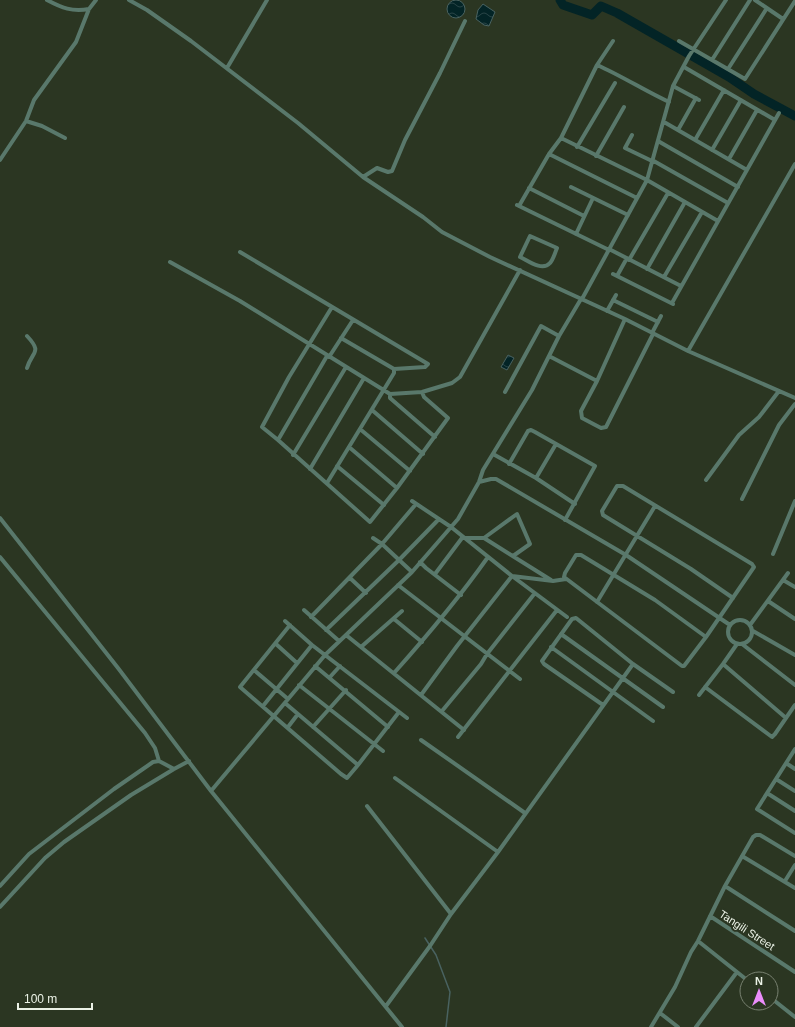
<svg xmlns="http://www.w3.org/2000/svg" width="795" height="1027" font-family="Arial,sans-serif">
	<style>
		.water { fill: url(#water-waves); stroke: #496260 }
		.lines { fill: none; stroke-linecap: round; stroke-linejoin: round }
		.stream { stroke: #496260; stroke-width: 1.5 }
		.river { stroke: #032426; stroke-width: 9 }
		.street { stroke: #59786b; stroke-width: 4 }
		.labels { text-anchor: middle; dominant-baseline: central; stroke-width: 4; stroke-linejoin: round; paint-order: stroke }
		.street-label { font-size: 11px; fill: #ebf2e6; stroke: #2b3622 }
	</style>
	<defs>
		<pattern id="water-waves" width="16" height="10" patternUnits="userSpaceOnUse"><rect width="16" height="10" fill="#032426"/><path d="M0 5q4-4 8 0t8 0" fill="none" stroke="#284446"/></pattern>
	</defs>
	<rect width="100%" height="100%" fill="#2b3622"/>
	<path class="water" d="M447 9a9 9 0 1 1 18 0a9 9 0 1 1-18 0Z
		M483,4L495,12L489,26L484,25L476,19L478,10Z
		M508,355L514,358L507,370L501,367Z"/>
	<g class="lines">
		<path class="stream" d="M425,938L436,955L450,992L446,1027"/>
		<path class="river" d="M560,0L563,5L592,15L601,6L617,13L729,77L754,94L795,116"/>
		<path class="street" d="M47,0C62,8 72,12 89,9
			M129,0L147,10L191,41L298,123L363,177L423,217L442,232L490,257L625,319L688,351L795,398
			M755,0L783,19
			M679,41L745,79L795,1
			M712,60L750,0
			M597,65C622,76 645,91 669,102
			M684,67L775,120
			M227,68L267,0
			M728,69L767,8
			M673,86L699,100
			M26,121L42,126L65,138
			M664,122L747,170
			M678,130L696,98
			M632,135L625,148L652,161
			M561,138L647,180L718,221
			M695,140L724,90
			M658,141L738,187
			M577,147L615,83
			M712,150L741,100
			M549,154L637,198
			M596,156L624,107
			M729,159L757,110
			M0,160L26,121L34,100L76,42L89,9L96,0
			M652,160L728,203
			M363,177L377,168L388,172L392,171L405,140L440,73L465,21
			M571,187L628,215
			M529,188L584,216
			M517,205L609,250
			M519,206L549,154L561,138L597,65L613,41
			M576,234L593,198
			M530,236L557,248C555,253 553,260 550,263C542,272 527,260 520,257Z
			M609,249L681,286
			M240,252L428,364L425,367L394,369L341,338
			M629,260L668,193
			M170,262L240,301L390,394L422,392L452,383L460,377L520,270
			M647,269L685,202
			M613,274L673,304
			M617,276L627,258
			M664,277L702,212
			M582,299L647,180L673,86L689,56L726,0
			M613,300L658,322
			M672,303L779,113
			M332,307L289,377L262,427L278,440L370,522L397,488L448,418L424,397L422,392
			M607,311L616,295
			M625,319L597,381L581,411L582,418L601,428L606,427L653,334
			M652,333L661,316
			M688,351L795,164
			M549,356L597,381
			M329,357L353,320
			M27,368C32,351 43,353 27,336
			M505,392L541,326L559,336
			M390,394V398L435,437
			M372,410L423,454
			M360,429L410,471
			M278,440L327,356
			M349,447L397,488
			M493,454L536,478L575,504
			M293,455L346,367
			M509,464L528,431L531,430L535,432L595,466L565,520
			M337,466L384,505
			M310,469L364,378
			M536,478L556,444
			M706,480L739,435L759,417L779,391
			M479,482L491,479H496L626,555L730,625
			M327,483L394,373V369
			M742,499L779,425L795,404
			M412,501L451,527L512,576L567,617
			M0,518L118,668L211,791L402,1027
			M373,538L382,544L412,572
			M484,538L517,514L530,544L513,556
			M773,554L795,501
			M0,557L145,733L155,748L159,761
			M420,562L426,568L461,595
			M435,574L462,538H484L551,580
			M350,578L366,593
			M783,580L795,587
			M398,585L520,679
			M768,601L795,619
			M597,602L655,506
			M304,610L339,641
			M311,617L382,544L416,504
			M394,619L422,642
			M728 632a12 12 0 1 1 24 0a12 12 0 1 1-24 0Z
			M285,621L312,645L407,718
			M290,625L240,687L341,774L347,778L358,765L399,712
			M750,625L788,573
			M326,630L399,560L439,519
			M753,631L795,655
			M561,634L663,707
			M346,635L464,730
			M706,637L655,600L581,555H576L565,573L564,577L682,666H684L706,637L754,567L752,564L623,486H617L602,511L603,515L691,569L733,598
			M276,644L297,663
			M742,644L795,685
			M361,647L402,611
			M551,647L653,721
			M723,664L786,718
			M315,666L388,727
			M254,670L288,699
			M394,673C427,636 459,598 488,557
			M330,677L340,666
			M299,685L383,751
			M705,687L772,737L775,734L795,705
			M421,695L457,646L512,576L553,581L566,579
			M699,695L723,664L737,644
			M285,703L358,765
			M603,705L544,664L542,661L572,619L576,618L633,664L673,692
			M263,706L312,645
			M442,711L481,664L487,654L535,593
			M288,727L298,714
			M313,727L346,690
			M458,737L557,610
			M421,740L525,813
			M795,749L757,809L795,833
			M786,763L795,769
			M395,778L498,852
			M776,779L795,791
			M211,791L325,655L412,572L458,519L479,482L483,470L532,390L559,336L581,299
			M767,793L795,811
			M367,806L451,914
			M742,856L795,888
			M785,881L795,865
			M0,886L29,854L114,789L153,762L159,761L174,769
			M725,886L795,931
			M0,907L45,858L64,842L131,795L174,769L189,761
			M710,916L795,972
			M698,941L747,980
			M771,998L795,1017
			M386,1006L430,946L451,914L498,852L633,664
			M660,1013L678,1027
			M651,1027L675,987L691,952L698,941L725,886L753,837L756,835H760L795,856
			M696,1027L737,972"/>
	</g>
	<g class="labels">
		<g class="street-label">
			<text transform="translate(747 930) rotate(33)">Tangili Street</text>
		</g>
	</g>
	<g transform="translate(759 991)"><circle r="19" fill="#2b3622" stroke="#788170"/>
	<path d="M0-3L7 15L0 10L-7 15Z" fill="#eb8dfb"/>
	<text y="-6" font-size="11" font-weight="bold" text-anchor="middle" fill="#ebf2e6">N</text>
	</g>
	<path d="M18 1003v6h74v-6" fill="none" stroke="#ebf2e6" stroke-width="2"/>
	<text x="24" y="1003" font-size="12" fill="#ebf2e6" stroke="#2b3622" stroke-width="3" paint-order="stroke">100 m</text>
</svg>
